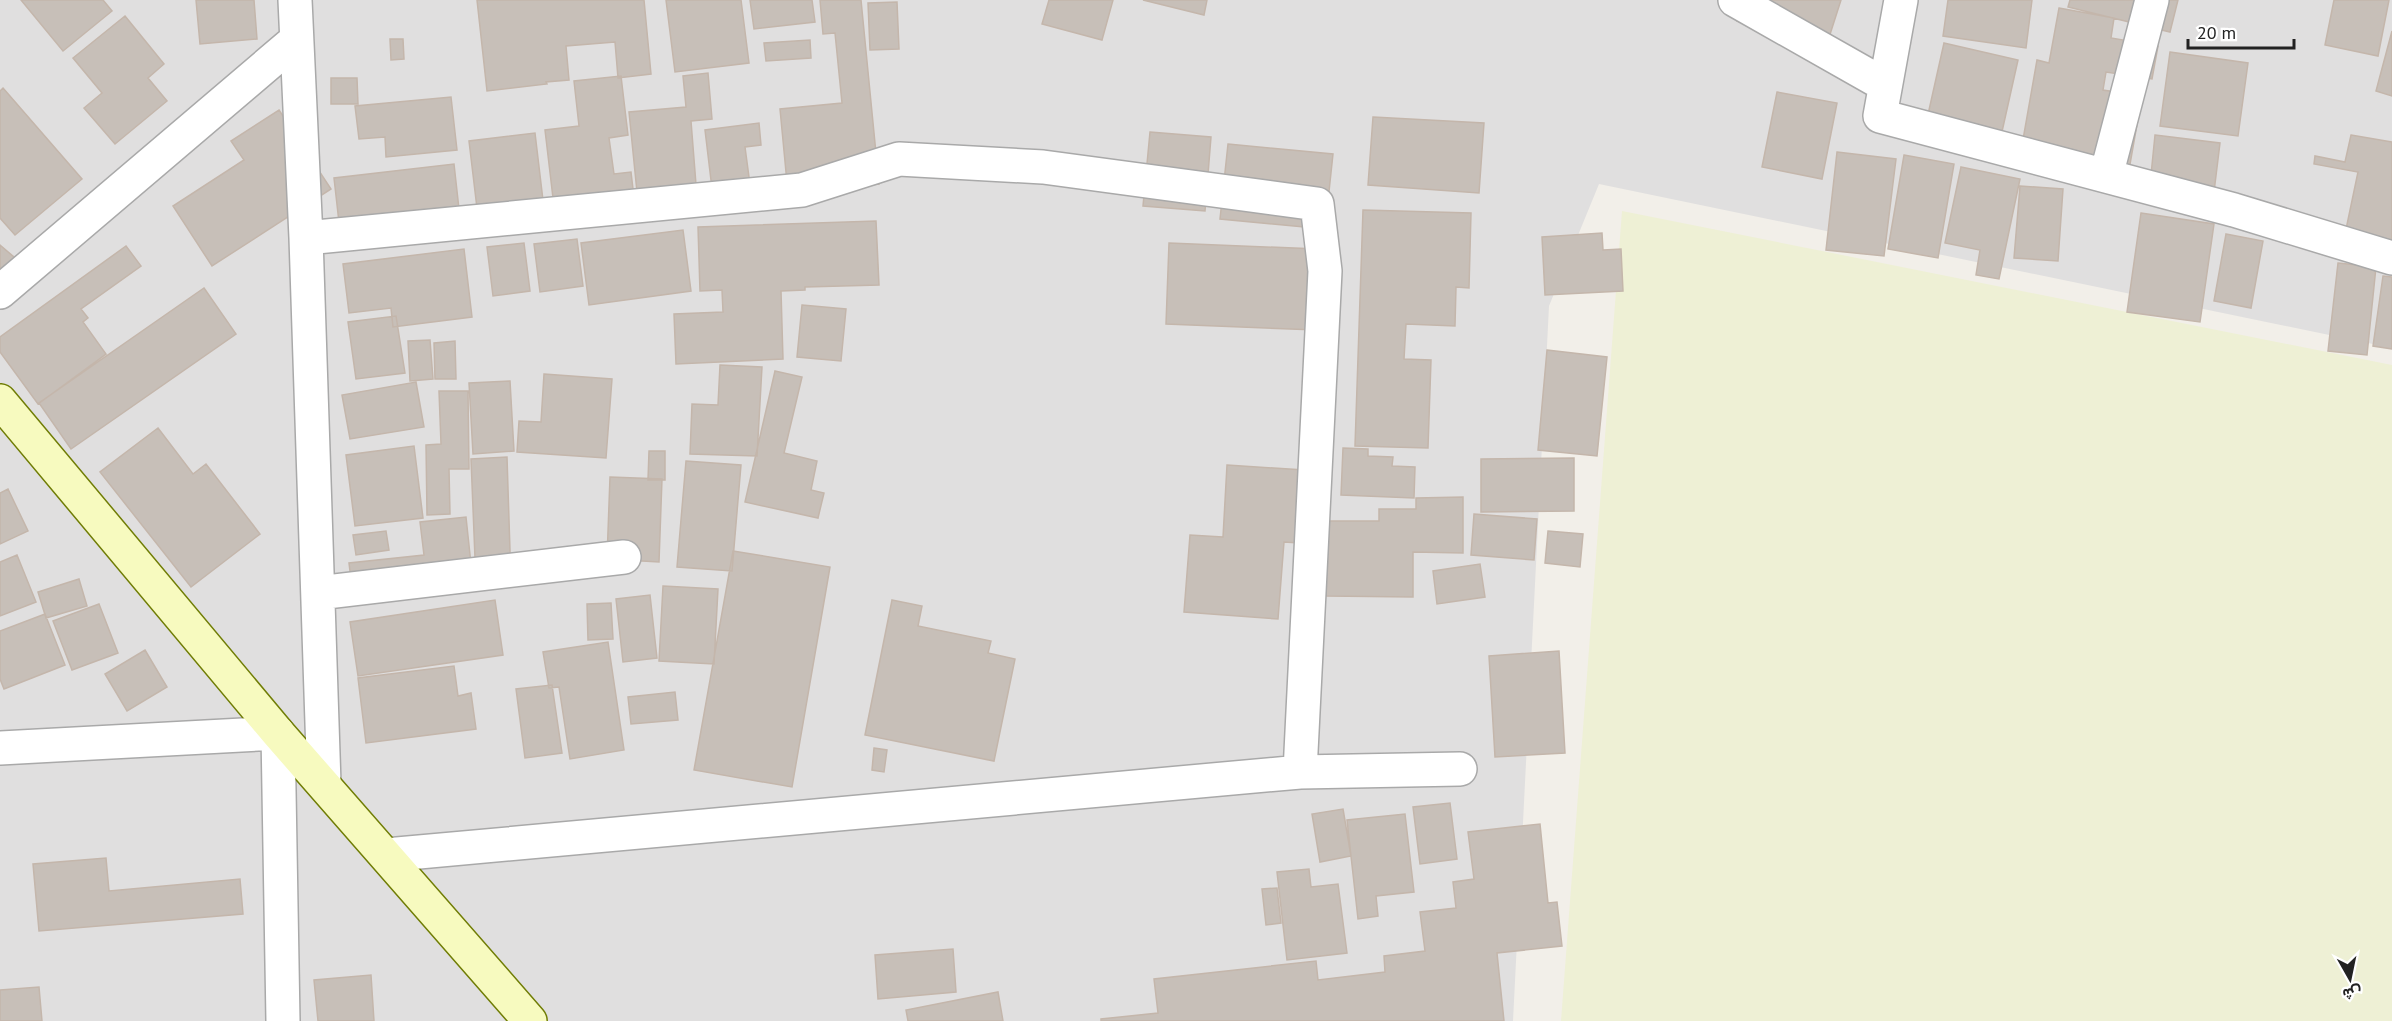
<svg xmlns="http://www.w3.org/2000/svg" width="2392" height="1021" font-family="'PT Sans',Vazirmatn,sans-serif">
	<style>
		.residential { fill: #e0dfdf }
		.farmland { fill: #eef0d5 }
		.building { fill: #c7bfb8; stroke: #c4b6ab; stroke-width: 1.5 }
		.lines { fill: none; stroke-linecap: round; stroke-linejoin: round }
		.street-casing { stroke: #a9a9a9; stroke-width: 36 }
		.secondary-casing { stroke: #707d05; stroke-width: 36 }
		.street { stroke: #fff; stroke-width: 33 }
		.secondary { stroke: #f7fabf; stroke-width: 33 }
	</style>
	<rect width="100%" height="100%" fill="#f2efe9"/>
	<path class="residential" d="M0,0H2392V348L1599,184L1549,306L1513,1021H0Z"/>
	<path class="farmland" d="M1622,211L2392,365V1021H1561Z"/>
	<path class="building" d="M21,0H103L112,11L63,51Z
		M196,0H254L257,39L200,44Z
		M477,0H644L651,74L618,78L615,42L566,46L569,80L546,82L547,84L487,91Z
		M666,0H741L749,63L675,72Z
		M750,0H812L815,22L754,29Z
		M820,0H861L879,184L788,193L780,109L842,103L835,33L823,34Z
		M1049,0H1113L1102,40L1042,24Z
		M1143,0H1207L1204,15Z
		M1743,0H1841L1825,50L1737,21Z
		M1948,0H2032L2026,48L1943,36Z
		M2070,0H2178L2170,32L2068,7Z
		M2334,0H2389L2378,56L2325,45Z
		M897,2L899,49L870,50L868,3Z
		M2059,8L2114,18L2111,38L2158,46L2152,79L2106,72L2103,90L2142,96L2129,170L2021,151L2037,60L2049,63Z
		M125,16L164,64L148,78L167,101L115,144L84,108L102,93L73,58Z
		M2392,31V96L2376,91Z
		M390,39H403L404,59L391,60Z
		M810,40L811,58L766,61L764,43Z
		M1944,43L2018,60L2001,136L1927,119Z
		M2170,52L2248,63L2238,136L2160,126Z
		M708,73L712,119L691,121L697,197L638,202L629,112L686,107L683,76Z
		M621,76L628,135L609,138L614,174L631,172L635,206L555,215L545,130L579,126L574,81Z
		M331,78H357L358,104H331Z
		M3,88L82,179L15,235L0,218V91Z
		M1777,92L1837,103L1822,179L1762,167Z
		M451,97L457,150L386,157L385,137L359,139L355,106Z
		M279,110L331,189L212,266L173,206L244,160L231,141Z
		M1373,117L1484,123L1479,193L1368,185Z
		M759,123L761,145L745,147L751,192L713,197L705,130Z
		M1150,132L1211,137L1205,211L1143,206Z
		M535,133L545,217L479,225L469,141Z
		M2155,135L2220,143L2214,192L2150,185Z
		M2351,135L2392,142V248L2344,239L2358,172L2314,164L2315,156L2345,162Z
		M1228,144L1333,154L1325,229L1220,219Z
		M1837,152L1896,159L1884,256L1826,250Z
		M1904,155L1954,164L1938,258L1888,249Z
		M454,164L461,227L341,240L334,178Z
		M1961,167L2020,179L1999,279L1976,275L1980,250L1945,243Z
		M2020,186L2063,189L2058,261L2014,258Z
		M1363,210L1471,213L1469,288L1456,287L1455,326L1406,324L1404,359L1431,360L1428,448L1355,446Z
		M2141,213L2214,224L2200,322L2127,312Z
		M876,221L879,285L805,287V290L781,291L783,359L676,364L674,314L723,312L722,290L700,291L698,227Z
		M683,230L691,291L589,305L581,243Z
		M1602,233L1603,250L1621,249L1623,291L1545,295L1542,237Z
		M2226,234L2263,241L2251,308L2214,301Z
		M577,239L583,286L540,292L534,244Z
		M524,243L530,291L493,296L487,247Z
		M1169,243L1318,249L1316,330L1166,324Z
		M0,245L21,263L0,275Z
		M126,246L141,266L81,309L88,318L83,322L106,354L38,404L0,352V337Z
		M464,249L472,317L393,327L391,308L349,313L343,264Z
		M2338,263L2376,267L2367,355L2328,351Z
		M2383,276L2392,277V349L2373,346Z
		M204,288L236,334L71,449L39,403Z
		M802,305L846,309L841,361L797,357Z
		M396,316L405,373L356,379L348,322Z
		M430,340L433,379L410,381L408,341Z
		M455,341L456,379H435L434,343Z
		M1547,350L1607,357L1597,456L1538,450Z
		M720,365L762,367L757,456L690,454L692,404L718,405Z
		M775,371L802,377L784,453L817,461L811,490L824,493L818,518L745,502Z
		M544,374L612,379L606,458L517,452L519,421L541,422Z
		M510,381L514,451L473,454L469,383Z
		M416,382L424,427L350,439L342,395Z
		M439,391H468L469,469H449L450,514L427,515L426,445L441,444Z
		M158,428L193,474L206,464L260,534L191,587L100,472Z
		M414,446L423,518L355,526L346,455Z
		M1343,448L1368,449V456L1393,457L1392,466L1415,467L1414,498L1341,495Z
		M649,451H665V480H648Z
		M507,457L511,582L476,583L471,459Z
		M1574,458V511L1481,512V459Z
		M686,461L741,465L732,571L677,567Z
		M1227,465L1304,470L1299,543L1284,542L1278,619L1184,612L1190,535L1223,537Z
		M610,477L662,479L659,562L607,559Z
		M8,489L28,531L0,544V493Z
		M1463,497V553L1413,552V597L1326,596L1327,521H1379V509H1416V498Z
		M1474,514L1537,519L1534,560L1471,555Z
		M466,517L473,583L353,596L349,563L424,555L420,522Z
		M386,531L389,550L356,555L353,535Z
		M1548,531L1583,534L1580,567L1545,563Z
		M733,551L830,567L792,787L694,770Z
		M17,555L36,602L0,616V562Z
		M1480,564L1485,597L1437,604L1433,571Z
		M79,579L87,606L46,618L38,592Z
		M663,586L718,589L714,664L659,661Z
		M650,595L657,658L623,662L616,599Z
		M495,600L503,655L358,676L350,622Z
		M892,600L922,606L918,626L991,641L988,653L1015,659L994,761L865,735Z
		M611,603L613,639L588,640L587,604Z
		M99,604L118,653L72,670L53,621Z
		M45,614L65,665L4,689L0,679V631Z
		M608,642L624,750L570,759L559,687L549,688L543,652Z
		M145,650L167,687L127,711L105,674Z
		M1559,651L1565,753L1495,757L1489,656Z
		M454,666L458,696L471,693L476,729L366,743L358,678Z
		M552,685L562,753L525,758L516,689Z
		M675,692L678,720L631,724L628,697Z
		M874,748L887,750L884,772L872,770Z
		M1450,803L1457,859L1420,864L1413,807Z
		M1343,809L1351,856L1320,862L1312,814Z
		M1405,814L1414,892L1376,896L1378,916L1358,919L1347,820Z
		M1540,824L1548,903L1557,902L1562,946L1497,953L1504,1021H1101V1019L1158,1013L1154,979L1316,961L1318,980L1385,972L1384,956L1425,951L1420,912L1456,908L1453,882L1474,879L1468,832Z
		M106,858L109,891L240,879L243,914L39,931L33,864Z
		M1309,869L1311,887L1338,884L1347,953L1287,960L1277,872Z
		M1277,888L1281,923L1266,925L1262,889Z
		M953,949L956,992L878,999L875,955Z
		M371,975L374,1021H318L314,980Z
		M39,987L42,1021H0V990Z
		M998,992L1003,1021H908L906,1010Z"/>
	<g class="lines">
		<g class="street-casing">
			<path id="street" d="M295,0L306,238L324,784
				M1735,0L1885,85
				M1901,0L1880,116L2234,210L2392,258
				M2106,176L2152,0
				M306,238L802,190L899,159L1043,167L1317,204L1325,271L1300,772L386,855
				M0,292L296,40
				M318,593L624,557
				M0,748L278,733L283,1021
				M1300,772L1460,769"/>
		</g>
		<g class="secondary-casing">
			<path id="secondary" d="M0,401L278,733L530,1021"/>
		</g>
		<use href="#street" class="street"/>
		<use href="#secondary" class="secondary"/>
	</g>
	<g transform="translate(2350 979) rotate(171)" stroke="#ffffff" stroke-width="4.5" paint-order="stroke">
	<path d="M0-4.5L10 22L0 15L-10 22Z" fill="#222222"/>
	<text y="-9" font-size="16" font-weight="bold" text-anchor="middle" fill="#222222">ش</text>
	</g>
	<path d="M2188 39v9h106v-9" fill="none" stroke="#222222" stroke-width="3"/>
	<text x="2197" y="39" font-size="18" fill="#222222" stroke="#ffffff" stroke-width="4.5" paint-order="stroke">20 m</text>
</svg>
